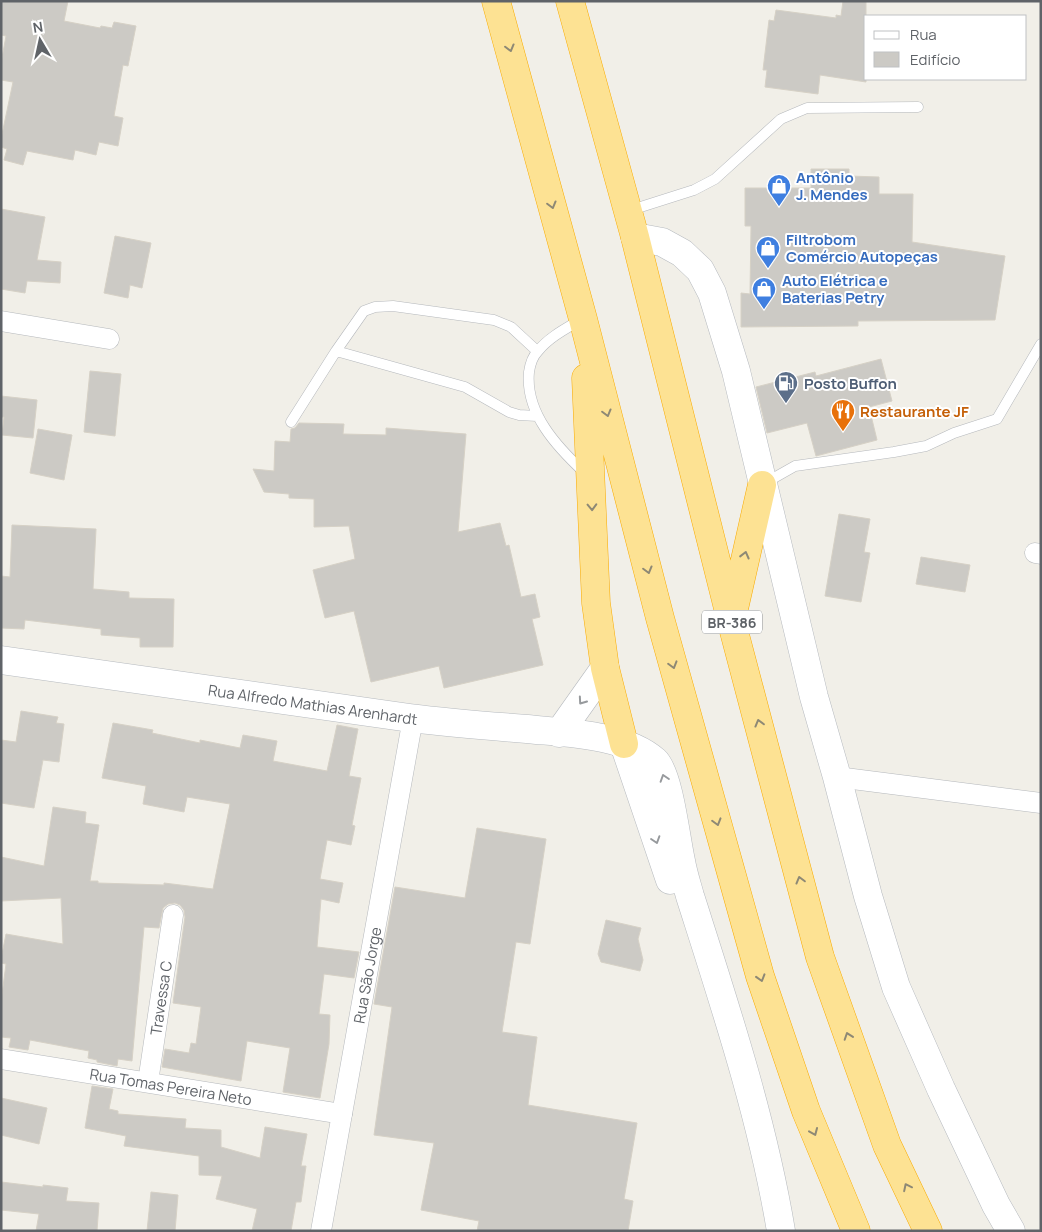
<svg xmlns="http://www.w3.org/2000/svg" width="1042" height="1232" font-family="Manrope,sans-serif">
	<style>
		.building { fill: #cccac5; stroke: #d6d1c6 }
		.lines { fill: none; stroke-linecap: round; stroke-linejoin: round }
		.lane-casing { stroke: #b5b8bc; stroke-width: 11 }
		.street-casing { stroke: #b5b8bc; stroke-width: 21 }
		.secondary-casing { stroke: #b6babf; stroke-width: 29 }
		.highway-casing { stroke: #f9ab00; stroke-width: 29 }
		.lane { stroke: #fff; stroke-width: 10 }
		.street { stroke: #fff; stroke-width: 20 }
		.secondary { stroke: #fff; stroke-width: 28 }
		.highway { stroke: #fde293; stroke-width: 28 }
		.oneway { stroke: #8e8975 }
		.oneway2 { stroke: #979a9d }
		.labels { text-anchor: middle; dominant-baseline: central; stroke-width: 4; stroke-linejoin: round; paint-order: stroke }
		.shield { fill: #fff; stroke: #8f9295; stroke-width: 1 }
		.shield-label { font-size: 14px; font-weight: bold; fill: #5f6368 }
		.shop-label { font-size: 15px; font-weight: bold; fill: #366cbe; stroke: #fff; text-anchor: start }
		.service-label { font-size: 15px; font-weight: bold; fill: #4e5e75; stroke: #fff; text-anchor: start }
		.food-label { font-size: 15px; font-weight: bold; fill: #c56008; stroke: #fff; text-anchor: start }
		.street-label { font-size: 15px; fill: #5f6368; stroke: #fff }
	</style>
	<rect width="100%" height="100%" fill="#f1efe8"/>
	<path class="building" d="M1,1H68L64,21L100,28L101,26L112,28L114,22L136,26L128,66L123,65L114,116L123,118L118,146L99,142L96,155L75,150L73,160L27,151L23,165L4,160L7,149L1,147V139L13,82L1,80V63L6,36L1,35Z
		M843,1H866V82L820,75L818,94L765,87L767,70H763L769,20L774,21L776,10L836,18V15L841,16Z
		M811,169H849V176L879,177V194H913L912,242L1005,256L995,320L858,321V326L741,327V293L750,294L751,226H745V188H811Z
		M1,209L45,217L37,260L61,262L60,283L27,281L25,293L1,289Z
		M115,236L151,243L142,288L130,285L128,298L104,293Z
		M881,359L892,401L869,407L877,440L816,456L807,423L767,433L756,387L815,372L816,376Z
		M90,371L121,374L115,436L84,432Z
		M1,396L37,400L33,438L2,435L4,417H1Z
		M299,423L344,424L343,434L386,435V428L466,434L458,532L500,523L506,546L509,545L521,597L535,594L540,617L532,619L543,665L444,688L439,666L371,682L354,611L325,618L313,570L355,559L349,526L314,527V499L289,498V494L264,492L253,469L274,471L275,441L290,442L291,429L295,428Z
		M38,429L72,435L64,480L30,473Z
		M839,514L870,519L864,552L870,553L861,602L825,596Z
		M12,525L96,529L93,589L129,592V598L174,599L173,647H140V638L101,635V629L25,620L24,629L1,628V576L10,577Z
		M921,557L970,565L965,592L916,584Z
		M21,711L58,717L56,723L64,724L59,762L43,760L34,808L1,803V740L16,742Z
		M113,723L153,730L152,733L200,743V740L240,748L243,735L277,741L273,761L327,771L337,725L358,729L349,776L361,778L352,825L355,826L351,845L327,840L320,879L343,883L339,903L321,899L317,947L359,952L354,978L324,974L319,1014L330,1015L329,1044L320,1098L283,1092L290,1048L247,1041L241,1081L162,1067L165,1049L189,1053L191,1043L196,1044L201,1007L173,1003L185,917L184,910L180,905L175,903L168,904L163,908L159,928L144,927L132,1061L118,1059L117,1066L97,1062V1060L88,1058L89,1051L30,1040L28,1050L9,1047L11,1038L1,1037V1002L6,964L1,963V959L6,934L63,944L61,898L1,901V857L44,866L53,807L86,812L85,823L99,825L90,881H98V883L164,885V883L213,889L230,804L187,797L184,812L143,804L146,786L102,778Z
		M477,828L546,839L530,944L516,942L502,1032L537,1037L528,1105L637,1123L624,1199L633,1201L628,1231H477L479,1221L421,1210L434,1143L374,1135L392,1007L374,1004L395,887L465,898Z
		M606,920L641,928L638,939L643,960L640,971L601,962L598,954Z
		M92,1086L113,1089L109,1109L118,1111V1114L186,1119L185,1128L221,1130V1147L260,1158L265,1127L307,1134L301,1166H306L301,1202H296L291,1231H252L257,1209L216,1199L222,1176L199,1175V1156L124,1146L126,1136L85,1128Z
		M1,1098L47,1108L39,1144L1,1135Z
		M1,1182L43,1187V1185L68,1188L66,1201L99,1203L97,1231H36L39,1214L1,1210Z
		M151,1192L178,1195L175,1231H147Z"/>
	<g class="lines">
		<g class="lane-casing">
			<path id="lane" d="M628,211L694,190L715,179L781,119L807,108L918,107
				M582,319C567,328 549,337 538,351C533,356 530,365 529,372C525,413 557,447 585,473
				M336,351L465,387L509,412L519,415L537,416
				M291,422L336,351L364,311L375,307L393,306L494,320L511,327L537,351
				M765,483L795,466L894,452L926,446L954,433L997,419L1041,344"/>
		</g>
		<g class="street-casing">
			<g id="street">
				<path d="M1,321L109,339"/>
				<path d="M1035,553L1041,554"/>
				<path d="M837,777L1041,803"/>
				<path id="s1" d="M1,1059L342,1114"/>
				<path id="s2" d="M148,1082L173,915"/>
				<path id="s3" d="M321,1231L413,718"/>
			</g>
		</g>
		<g class="secondary-casing">
			<g id="secondary">
				<path d="M635,237L662,242L682,253L700,270L712,293L736,371L814,697L837,777L868,896L896,987L941,1089L996,1205L1011,1231"/>
				<path id="s4" d="M1,660C137,679 274,699 410,718C449,723 488,726 527,729C565,733 625,734 655,761C669,774 676,839 681,861C683,873 687,885 690,896C725,1006 762,1117 781,1231"/>
				<path d="M559,733L605,668"/>
				<path d="M624,744L670,880"/>
			</g>
		</g>
		<g class="highway-casing">
			<path id="highway" d="M496,1L583,319L660,618L760,976L806,1111L856,1231
				M570,1L635,237L731,620L820,957L887,1145L928,1231
				M586,378L596,603L605,668L624,744
				M733,613L762,485"/>
		</g>
		<use href="#lane" class="lane"/>
		<use href="#street" class="street"/>
		<use href="#secondary" class="secondary"/>
		<use href="#highway" class="highway"/>
	</g>
	<defs><path id="oneway-chevron" d="M-2-3.5L2.5 0L-2 3.5" fill="none" stroke-width="1.6" stroke-linecap="round" stroke-linejoin="round" transform="scale(1.25)"/></defs>
	<g class="oneway">
		<use href="#oneway-chevron" transform="translate(510 48) rotate(75)"/>
		<use href="#oneway-chevron" transform="translate(552 205) rotate(75)"/>
		<use href="#oneway-chevron" transform="translate(607 413) rotate(75)"/>
		<use href="#oneway-chevron" transform="translate(592 507) rotate(88)"/>
		<use href="#oneway-chevron" transform="translate(745 555) rotate(-76)"/>
		<use href="#oneway-chevron" transform="translate(648 570) rotate(75)"/>
		<use href="#oneway-chevron" transform="translate(673 665) rotate(74)"/>
		<use href="#oneway-chevron" transform="translate(759 723) rotate(-105)"/>
		<use href="#oneway-chevron" transform="translate(717 822) rotate(74)"/>
		<use href="#oneway-chevron" transform="translate(800 880) rotate(-105)"/>
		<use href="#oneway-chevron" transform="translate(761 978) rotate(73)"/>
		<use href="#oneway-chevron" transform="translate(848 1036) rotate(-109)"/>
		<use href="#oneway-chevron" transform="translate(814 1132) rotate(67)"/>
		<use href="#oneway-chevron" transform="translate(907 1187) rotate(-116)"/>
	</g>
	<g class="oneway2">
		<use href="#oneway-chevron" transform="translate(582 701) rotate(125)"/>
		<use href="#oneway-chevron" transform="translate(664 778) rotate(-108)"/>
		<use href="#oneway-chevron" transform="translate(656 840) rotate(72)"/>
	</g>
	<defs>
		<g id="shop-pin" transform="scale(1.25)"><path d="M0 17L-7.5 6A9.5 9.5 0 1 1 7.5 6Z" fill="#3f7fe0" stroke="#fff"/><path d="M-5-2.5h2.3a2.7 3.5 0 0 1 5.4 0H5L5.5 6h-11ZM-1.5-2.5h3a1.5 2.3 0 0 0-3 0Z" fill="#fff"/></g>
		<g id="fuel-pin" transform="scale(1.25)"><path d="M0 17L-7.5 6A9.5 9.5 0 1 1 7.5 6Z" fill="#5c6f8a" stroke="#fff"/><path d="M-5.5-6h7V0h2V4h1.3V-2.5L3-4.5l.8-.8L6-3V5H2.5V1h-1V6h-7ZM-4.2-4.7v3.2H.2V-4.7Z" fill="#fff"/></g>
		<g id="restaurant-pin" transform="scale(1.25)"><path d="M0 17L-7.5 6A9.5 9.5 0 1 1 7.5 6Z" fill="#e8710a" stroke="#fff"/><path d="M-5-6h1v4h1v-4h1v4h1v-4h1v5L-1.5 .5V6h-2V.5L-5-1ZM5-6V6H3V1.5H1.5Q1.5-4 5-6Z" fill="#fff"/></g>
	</defs>
	<g fill-rule="evenodd">
		<use href="#shop-pin" x="779" y="186"/>
		<use href="#shop-pin" x="768" y="248"/>
		<use href="#shop-pin" x="764" y="289"/>
		<use href="#fuel-pin" x="786" y="383"/>
		<use href="#restaurant-pin" x="843" y="411"/>
	</g>
	<g class="labels">
		<rect class="shield" x="702" y="610.5" width="60" height="23" rx="4"/>
		<g class="shield-label">
			<text x="732" y="622">BR-386</text>
		</g>
		<g class="shop-label">
			<text x="796" y="177">Antônio<tspan x="796" dy="17">J. Mendes</tspan></text>
			<text x="786" y="239">Filtrobom<tspan x="786" dy="17">Comércio Autopeças</tspan></text>
			<text x="782" y="280">Auto Elétrica e<tspan x="782" dy="17">Baterias Petry</tspan></text>
		</g>
		<g class="service-label">
			<text x="804" y="383">Posto Buffon</text>
		</g>
		<g class="food-label">
			<text x="860" y="411">Restaurante JF</text>
		</g>
		<g class="street-label">
			<text stroke="none"><textPath href="#s4" startOffset="315">Rua Alfredo Mathias Arenhardt</textPath></text>
			<text stroke="none"><textPath href="#s3" startOffset="260">Rua São Jorge</textPath></text>
			<text stroke="none"><textPath href="#s2" startOffset="85">Travessa C</textPath></text>
			<text stroke="none"><textPath href="#s1" startOffset="172">Rua Tomas Pereira Neto</textPath></text>
		</g>
	</g>
	<rect width="1042" height="1232" fill="none" stroke="#5f6368" stroke-width="5"/>
	<rect x="864" y="15" width="162" height="65" fill="#ffffff" stroke="#bfc1c3"/>
	<rect x="874" y="31" width="25" height="8" fill="#ffffff" stroke="#bfc1c3"/>
	<text x="910" y="40" font-size="15" fill="#5f6368">Rua</text>
	<rect x="874" y="52" width="25" height="15" fill="#cccac5" stroke="#bfc1c3"/>
	<text x="910" y="65" font-size="15" fill="#5f6368">Edifício</text>
	<g transform="translate(40 40) rotate(351)" stroke="#ffffff" stroke-width="4" paint-order="stroke">
	<path d="M0-4L9 19L0 12L-9 19Z" fill="#5f6368"/>
	<text y="-8" font-size="14" font-weight="bold" text-anchor="middle" fill="#5f6368">N</text>
	</g>
</svg>
